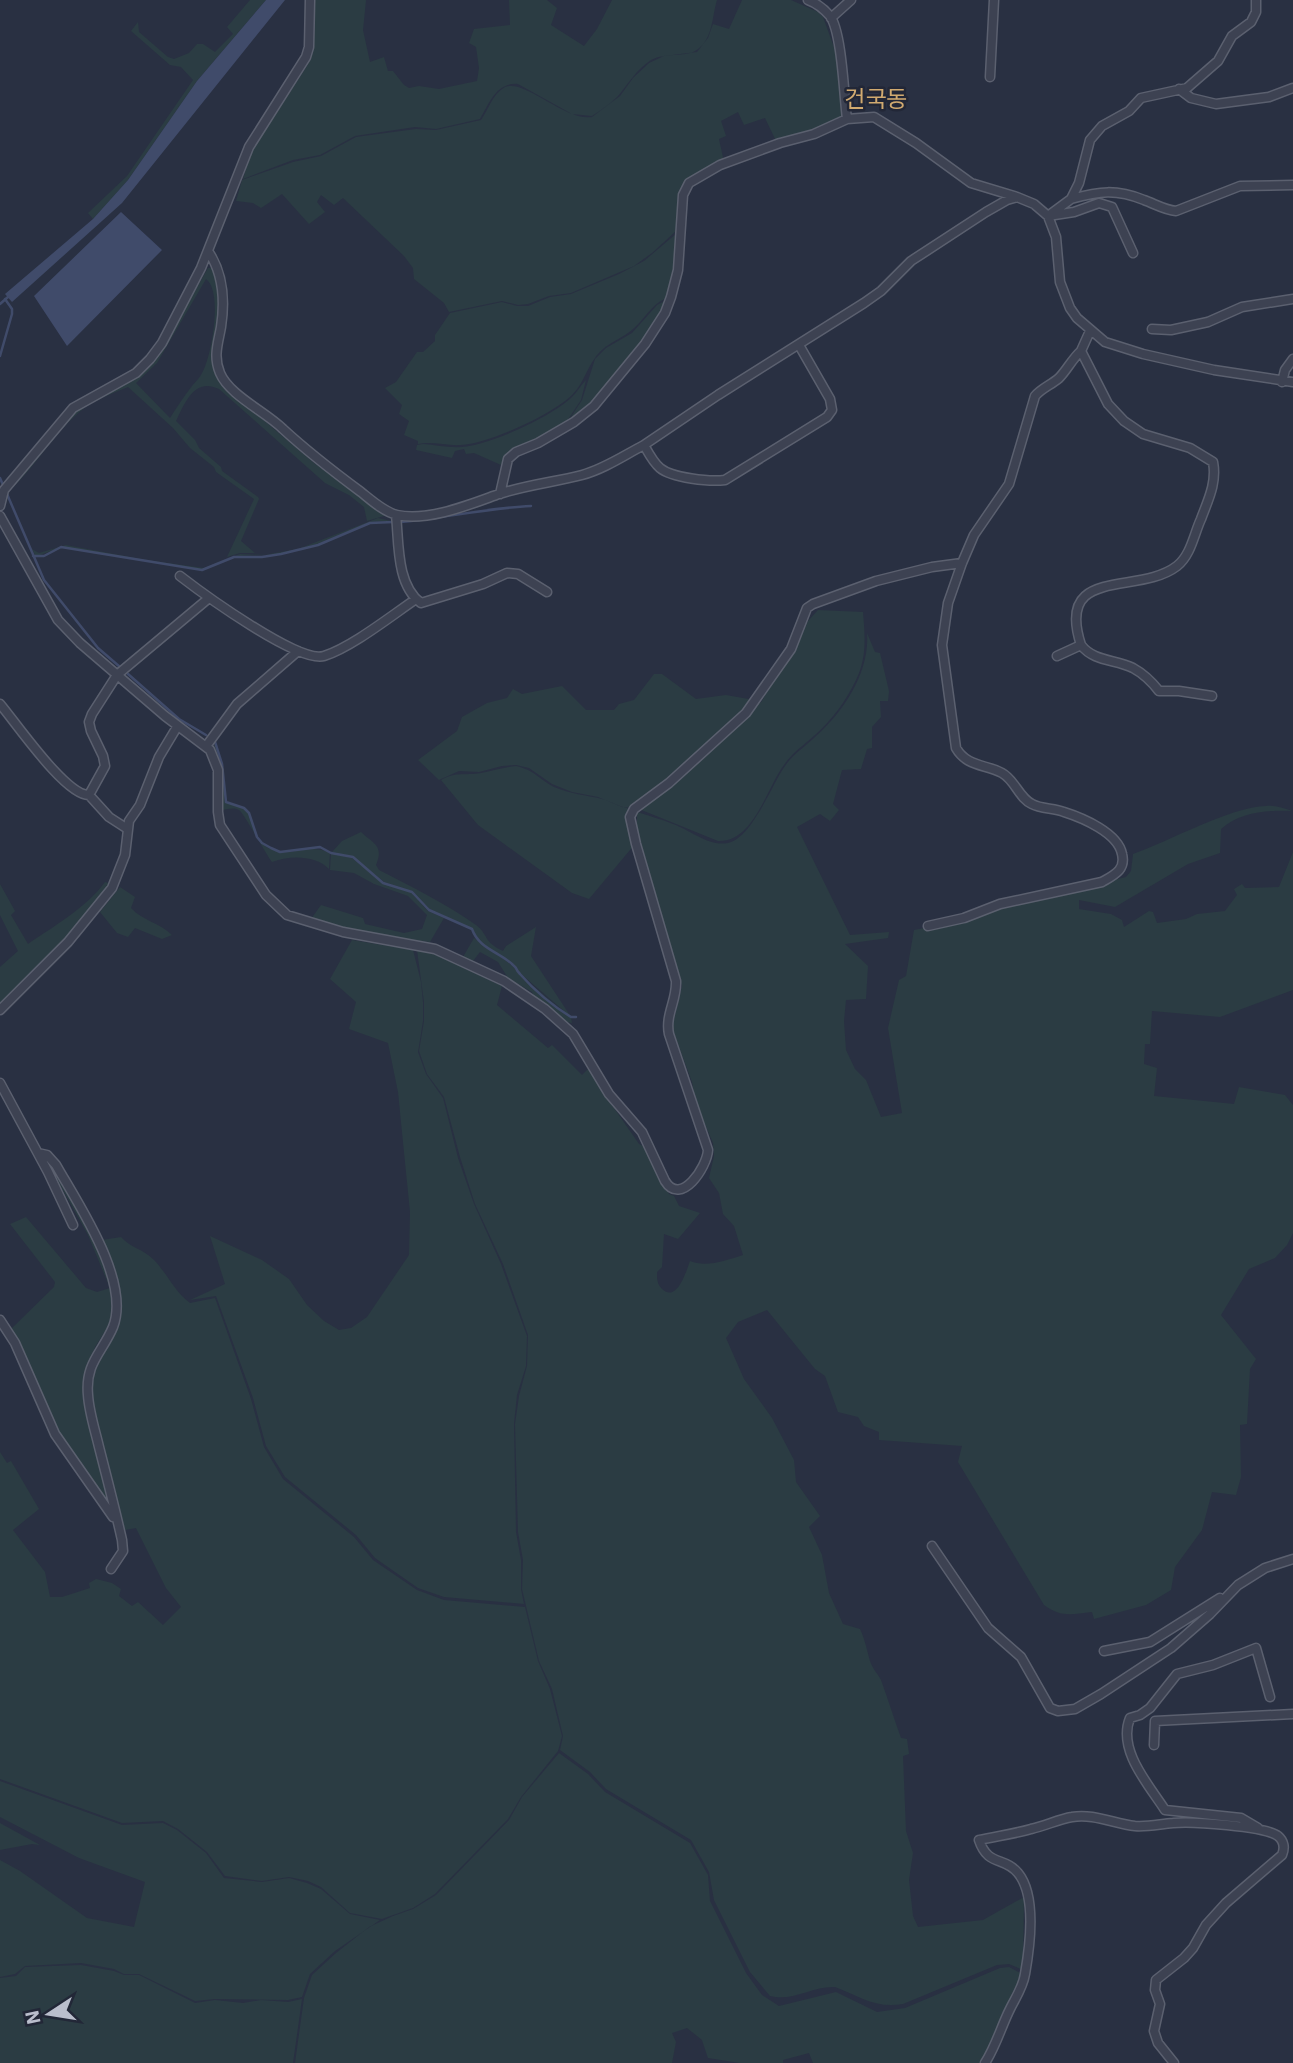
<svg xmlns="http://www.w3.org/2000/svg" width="1293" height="2063" font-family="'IBM Plex Sans','Noto Sans KR',sans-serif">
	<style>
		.green { fill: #2b3c43; fill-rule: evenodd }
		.water { fill: #404b6a }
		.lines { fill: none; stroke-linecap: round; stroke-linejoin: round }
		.stream { stroke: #404b6a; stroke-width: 2.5 }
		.minor-casing { stroke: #5b606f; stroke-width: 11 }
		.minor { stroke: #3d4252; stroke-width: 8 }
		.labels { text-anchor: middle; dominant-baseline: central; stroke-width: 5; stroke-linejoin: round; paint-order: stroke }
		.quarter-label { font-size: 23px; fill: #d1aa70; stroke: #222737 }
	</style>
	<rect width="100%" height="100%" fill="#293042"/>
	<path class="green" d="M250,0H266L197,81L128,180L93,219L88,213L127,176L193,80L181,67L170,65L131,31L138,22L139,32L168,57L174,59L189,53L197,44H203L215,52L233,34L227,27Z
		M315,0H366L363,30L370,62L384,57L388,71H393L404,85L409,88L419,86L439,89L477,81L479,68L476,47L469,43L474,29L510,25L509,0H547L557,8L551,25L584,46L597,29L612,0H717C712,16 713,38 698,49C687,58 666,52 651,60C636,70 629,83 618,96C610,104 601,110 592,116L572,114L518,84C496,82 489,104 480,119L436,129L415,127L355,136L320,155L293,160L243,179L251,152L307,66L313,52Z
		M742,0H791L818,12L823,17L835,50L844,119L812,133L776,141L765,118L744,125L738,112L721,121L726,136L719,139L724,162L691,180L675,232L652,253L634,266L571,293L549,296L528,304L518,305L502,301L449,312L444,303L414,279L413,268L404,256L343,198L334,205L321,195L317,202L325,212L309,224L282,194L261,208L253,203L236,201L242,180L293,162L321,156L356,137L416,129L436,130L481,120C488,110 492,96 502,89C521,74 564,122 592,117L620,96L633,78L649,63L664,56L697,52L708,38L713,24L729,29Z
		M679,227L676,271L669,297C652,303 646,318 633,329C621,340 605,343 595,358C586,370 584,382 573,394C554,414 488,444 461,445C447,446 432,441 418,444V441L404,435L409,421L399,414L402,405L385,388L396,382L417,352H423L435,341V335L450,313L502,302L517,306H528L550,297L571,294L619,274L644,261L677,233Z
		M208,268H214C216,275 219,283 219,290C222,318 204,360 221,384L314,463L387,515L367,521L364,507L349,495L325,483L219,389C194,377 185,403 176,421L195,440L199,448L221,467L222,471L258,497L259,499L241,541L255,553H240L227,557L254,499L216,472L214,467L190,448L173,428L128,387C114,393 96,399 83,409C54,432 36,467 8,492L7,489L76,409L129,381L146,369L160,352ZM206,279C223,291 212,356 202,373C200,378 195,382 192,386C184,396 177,407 170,418L136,383L157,363Z
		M668,299L651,330L593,406L567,423L582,400L595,359L606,348L632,333L657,305Z
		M586,380L581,400L565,424L508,455L501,465L474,453L466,454L464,449L455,451L452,458L416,450L417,445L423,444C436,445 449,448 462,447C490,445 551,417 572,397C577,392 581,385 586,380Z
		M378,518L391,521L370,522L317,544L281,554L234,556L202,570L61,547L38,556L35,555L32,549L39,553L66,545L146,560L204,568L240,554L264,555L298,549Z
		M818,610L863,612C865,636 867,658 856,680C846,701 832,720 815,735C804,745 792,753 784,765C766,789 754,842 718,841L639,809L683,776L762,701L775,676L795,651L808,621Z
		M867,633L875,652L880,653L889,691L888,701H880L881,717L872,727V748L867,749L861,769L842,770L833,804L839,810L830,821L820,814L797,827L850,935L889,932L888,938L845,944L868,966L866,999L846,1000L844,1021L846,1050L855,1069L866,1080L881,1117L902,1113L888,1028L899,980L906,976L914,930L967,920L1012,905L1126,877L1131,871L1133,854C1170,841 1230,807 1266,806C1275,805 1283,808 1292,811C1268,810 1240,812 1221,829L1220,853L1188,864L1115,907L1079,900V909L1111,914L1122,920L1124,927L1149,911L1153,912L1157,923L1186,919L1197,914L1225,911L1237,895L1234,889L1242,884L1245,888L1279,887L1293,852V990L1220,1017L1152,1011L1150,1044H1145L1144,1064L1157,1068L1154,1096L1234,1104L1239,1087L1285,1095L1293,1105V1233L1287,1245L1275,1258L1249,1269L1221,1315L1256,1359L1250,1369L1247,1424L1240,1425L1241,1477L1236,1495L1212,1492L1202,1530L1175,1567L1171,1590L1146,1605L1094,1619L1092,1612C1071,1614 1062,1618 1044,1605L958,1462L962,1446L879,1440V1432L864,1426L858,1417L838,1412L825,1376L815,1369L767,1310L738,1322L726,1338L744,1379L772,1418L794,1460L796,1482L820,1516L809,1527L822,1555L829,1593L843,1624L860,1629C865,1640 867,1650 870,1661C872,1668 878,1674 881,1680C888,1699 894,1719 901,1738L907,1739L909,1754L903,1756L906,1831L913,1853L909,1880L913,1916L918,1927L983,1920L1024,1897L1023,1970L1009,1964L997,1965L903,2004C876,2009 859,1996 835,1987C812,1986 793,2002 770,1996L750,1972L714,1900L709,1872L691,1840L606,1789L590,1772L560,1750L563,1736L552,1689L539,1661L522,1589L523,1560L518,1532L515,1424L519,1396L527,1366L528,1335L503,1264L475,1204L460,1157L444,1097L427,1074L419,1051L424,1021V1002L417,950L432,953L502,986L497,1005L548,1048L552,1045L582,1075L590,1067L598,1085L639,1144L647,1148L669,1194L674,1196L679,1206L700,1213L678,1239L664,1234L662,1267L657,1272C657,1279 657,1284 662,1289C677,1303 686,1272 690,1261C706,1268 727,1260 743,1255L734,1226L723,1214L719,1193L709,1178L714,1156L713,1143L696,1104L692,1082L672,1028L682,986L637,829V812C649,816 661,819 673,824C690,830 709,847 728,843C752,838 772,784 785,766C793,754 806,746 816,736C844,711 870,672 867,633Z
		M654,674H662L696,699L726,695L754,700L705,747L634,808L622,807L598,797L572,792L552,784L529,768L516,765L502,766L479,772L459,771L439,780L418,760L457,731L462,717L487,703L507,698L513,689L522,694L562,686L586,710H614L619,704L634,700Z
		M215,742L221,764L225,802C232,805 241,806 246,810C259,822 249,840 271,849C291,858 308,842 330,853L329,869C316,855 289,855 272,862C265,853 244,813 239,810C234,807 228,809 222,810L220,768L214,748Z
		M516,766C534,770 539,779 554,787C570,794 586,795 602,799C613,802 621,808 633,809L635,844L589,899L572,893L478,825L441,780C457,771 464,776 481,773C493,771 503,767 516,766Z
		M361,832C374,844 384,846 376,865L379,870C412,887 445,903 476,925C489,935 483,942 503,951L506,946L536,927L531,956L571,1017L520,973C508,954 481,951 473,929L429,909L412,891L384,882L353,857L332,852L342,841Z
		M331,853L352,858L383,883L411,892L428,911L444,918L430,942L375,937L311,919L321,905L363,918L365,924L404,933L422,929L427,915L408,896L374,884L354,873L330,870Z
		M105,882L111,884L105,894L40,968L0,1006V967L18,951L0,915V884L15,911L11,915L28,944C54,926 86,908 105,882Z
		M120,887L135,897L131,908C143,921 160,923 172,935L162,939L135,928L128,937L117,933L100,912Z
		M474,938C488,950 510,960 519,974L571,1018L572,1023L561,1021L537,1002L532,992L508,978L498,962L480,952L473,961L463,957Z
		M352,940L413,950L421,982L423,1002V1021L418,1052L426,1074L443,1098L458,1158L474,1204L501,1264L527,1336L526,1366L517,1395L514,1424L516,1532L521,1560V1589L524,1604L444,1597L418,1588L375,1558L356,1535L285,1477L266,1446L253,1398L216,1296L190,1300L225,1284L210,1236L262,1260L289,1279L307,1305L324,1321L339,1330L351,1328L367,1317L409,1255L410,1212L398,1092L388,1043L349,1029L356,1002L330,979Z
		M45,1158L53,1164L99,1243L113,1294L112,1316L107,1328L95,1347L86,1374L116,1520L108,1503L62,1442L10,1330L54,1287L55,1282L10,1224L26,1217L86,1288L97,1292L110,1288L88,1235Z
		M121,1237C131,1248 143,1249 153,1259C167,1273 174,1291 190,1303L215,1298L251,1399L264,1447L283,1479L354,1537L373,1560L417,1590L444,1600L525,1607L538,1661L550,1689L562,1736L558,1751L521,1797L508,1819L435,1894L413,1908L382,1919L350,1913L321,1887L308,1881L289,1877L262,1881L225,1876L207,1852L178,1829L163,1821L122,1823L0,1779V1452L7,1463L11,1461L39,1509L13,1530L45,1572L50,1597H62L90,1588L89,1583L96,1579L112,1583L121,1589L119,1596L132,1606L138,1602L163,1625L181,1607L166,1588L136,1528L125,1530L105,1463L90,1392L91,1376L99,1356L119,1326L116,1275L102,1240Z
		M559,1753L588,1774L605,1792L690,1843L708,1875L710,1901L746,1973L762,1995L779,2006L836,1992L877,2012L905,2008L1000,1968L1009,1967L1022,1974L1018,1987L982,2063H813L809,2053L783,2060V2063H740L708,2058L702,2040L687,2028L672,2033L676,2042L672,2063H295L304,1998L312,1975L336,1953L369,1927L393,1916L413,1909L436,1895L509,1820L522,1797Z
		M0,1781L122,1825L163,1823L177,1830L206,1853L224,1878L262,1882L289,1878L307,1883L321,1889L350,1914L380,1920L335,1951L310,1974L302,1997L288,2000L215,1999L195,2001L139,1974H124L114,1969L81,1963L25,1966L15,1974L0,1977V1860L20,1871L87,1918L134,1927L145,1882L79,1858L0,1817Z
		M0,1823L40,1845L32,1844L0,1850Z
		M81,1965L114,1971L124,1975H139L195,2003L215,2000L243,2003L261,2000L288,2002L302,1999L293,2063H0V1978L16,1976L25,1967Z"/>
	<path class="water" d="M266,0H285L122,203L12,302L5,294L93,219L128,180L197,81Z
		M121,212L162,250L67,346L34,296Z"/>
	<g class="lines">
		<path class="stream" d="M0,304L8,297
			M0,356L12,314V309L5,299
			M0,478L3,485
			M7,494L44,580L98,648L120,667
			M401,522C444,518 487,508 531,506
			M33,556H44L61,547L202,570L234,557H262L281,554L318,545L370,523L393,522
			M128,674L179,719L206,735
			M215,742L222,764L226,802L244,808L249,813L257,837L262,843L271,848L280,852L320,847L331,853L353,857L383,883L412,892L429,910L472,929C479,949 500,952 513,965C519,970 514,968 520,974C534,990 553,1006 571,1017H576"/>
		<g class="minor-casing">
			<path id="minor" d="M808,0C816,3 824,9 830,16C842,32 844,97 847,119
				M831,18L851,0
				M990,77L994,0
				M1179,89L1191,98L1216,104L1269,97L1293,88
				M1071,199C1100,191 1116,189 1144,200C1155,204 1165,210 1176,211L1240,186L1293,185
				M208,251C223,273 225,301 221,327C218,344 213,356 220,373C229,395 266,412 283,429C308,452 334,472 361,492C371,500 384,512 397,515C428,522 471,504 499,494C526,485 555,482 582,475C604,469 623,456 644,445
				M1133,253L1112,207L1099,203L1074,212L1048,216L1071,199L1079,183L1090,140L1102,126L1129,111L1141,98L1187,88L1218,61L1232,36L1251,22L1256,12V0
				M1152,329L1171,330L1208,322L1242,307L1293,299
				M1090,331L1081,351L1108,404L1124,421L1143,434L1190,448L1213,462C1217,483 1208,500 1201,519C1194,534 1191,555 1177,566C1138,596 1055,565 1081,645C1094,662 1115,659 1133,668C1144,674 1152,682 1159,691H1179L1212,696
				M799,345L830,399L832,410L827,417L725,480C710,482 672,478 660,468C653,462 649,454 644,445L718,395L864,303L881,291L911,261L986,212L1007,200L1017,197L1034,204L1048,216L1056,237L1060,282L1070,308L1077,318L1105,342L1143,354L1214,370L1293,382
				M1282,382L1285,370L1293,359
				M500,494L508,459L516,452L538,443L574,422L594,406L645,344L665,313L671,297L678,270L683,195L689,183L720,165L780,143L814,134L847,119L874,117L916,143L971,183L1017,197
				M0,506L4,490L73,408L136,373L150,359L162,343L201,268L249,147L306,57L309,47L310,0
				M396,515C399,542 396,585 421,603L483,584L507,573L518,574L547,592
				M0,516L58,620L80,643L165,716L210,750L218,770V812L220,825L266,895L287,915L343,932L435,949L504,981L545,1009L573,1034L609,1094L642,1132L665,1181C681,1207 707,1167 708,1150L669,1034C665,1015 677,1000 676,981L636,844L630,817L634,809L669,783L746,713L791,649L807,608L813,604L876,581L932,567L962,563
				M180,576C202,593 299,664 324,656C352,647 391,616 416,599
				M1057,656L1081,645
				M0,704C16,723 66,796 89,795L105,766L103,756L91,731L89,722L92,714L117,675L209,598
				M207,745L237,704L298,651
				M89,795L109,817L126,828
				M928,926L964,918L1000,904L1102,882C1114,875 1126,870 1122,854C1118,833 1083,818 1064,812C1054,808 1041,809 1032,804C1019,798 1015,780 1002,773C985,764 967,767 956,748L942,645L948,603L962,563L974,535L1009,484L1035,396C1042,388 1051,385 1059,378C1067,370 1072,359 1081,351
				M0,1010L68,942L112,888L125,855L129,821L140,805L159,757L177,727
				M0,1083L48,1172L73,1225
				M38,1153L47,1155L56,1165C78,1204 131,1281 113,1327C102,1353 85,1363 88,1395C89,1412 95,1430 99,1447C107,1478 115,1509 122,1540L123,1551L111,1569
				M0,1320L15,1343L55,1434L113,1517
				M932,1546L988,1628L1021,1657L1050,1708L1058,1711L1075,1709L1101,1694L1171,1648L1210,1614L1238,1585L1265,1568L1293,1559
				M1104,1651L1150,1642L1220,1598
				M1154,1745L1155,1721L1293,1714
				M1258,1828L1241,1818L1165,1810C1149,1785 1117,1750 1130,1718L1140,1715L1150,1708L1177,1674L1213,1665L1256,1648L1270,1697
				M985,2063C996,2046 1001,2027 1010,2009C1016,1997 1023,1987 1025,1974C1030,1946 1037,1896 1018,1873C1004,1856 988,1867 979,1840C997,1836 1014,1834 1031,1829C1045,1826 1059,1819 1072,1817C1093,1813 1115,1824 1135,1826C1148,1827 1160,1824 1173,1823C1190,1821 1265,1826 1278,1836C1284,1841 1285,1848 1282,1855L1226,1903L1206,1925L1193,1948L1184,1958L1156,1980L1155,1990L1160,2004L1154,2031L1158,2043L1174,2063"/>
		</g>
		<use href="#minor" class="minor"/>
	</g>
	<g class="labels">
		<g class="quarter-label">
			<text x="876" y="98">건국동</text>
		</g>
	</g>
	<g transform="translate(49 2014) rotate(258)" stroke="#222737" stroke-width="5" paint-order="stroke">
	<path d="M0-5L12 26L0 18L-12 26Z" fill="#babecc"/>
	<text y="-10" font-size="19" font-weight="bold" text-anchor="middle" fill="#babecc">N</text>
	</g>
</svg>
